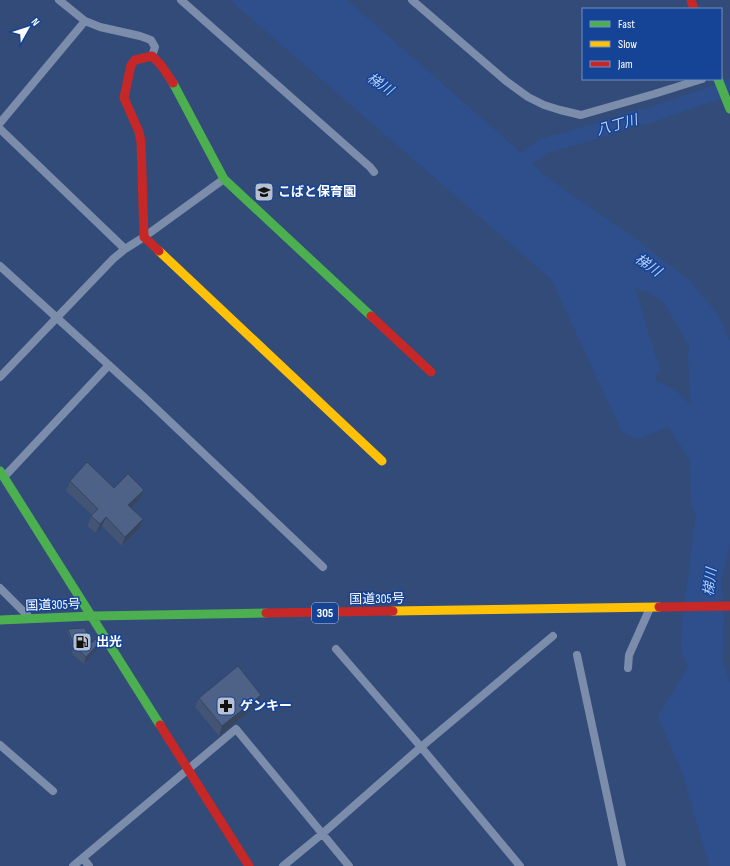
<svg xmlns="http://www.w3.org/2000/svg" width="730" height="866" font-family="'Sofia Sans Condensed','Noto Sans JP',sans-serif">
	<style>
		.water { fill: #2f4f8c; fill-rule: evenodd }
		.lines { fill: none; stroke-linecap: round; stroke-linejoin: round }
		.river { stroke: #2f4f8c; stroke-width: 15 }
		.street { stroke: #7c8cab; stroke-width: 8 }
		.fast { stroke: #4caf50; stroke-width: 9 }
		.slow { stroke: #ffc107; stroke-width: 9 }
		.jam { stroke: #c62828; stroke-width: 9 }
		.wall { fill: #435474 }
		.shaded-wall { fill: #37455e }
		.building { fill: #4e6287; stroke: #37455e }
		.labels { text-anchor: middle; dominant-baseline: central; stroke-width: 3; stroke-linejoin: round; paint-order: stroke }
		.shield { fill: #154396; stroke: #b9c7e0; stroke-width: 1 }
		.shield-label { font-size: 12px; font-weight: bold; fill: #fff }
		.poi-label { font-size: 13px; font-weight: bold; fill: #fff; stroke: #154396; text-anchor: start }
		.street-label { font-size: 13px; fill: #fff; stroke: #154396 }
		.water-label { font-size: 14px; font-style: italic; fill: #b3cdf8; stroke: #154396 }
	</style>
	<rect width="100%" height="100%" fill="#324b79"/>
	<path class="water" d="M230,0H347L511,144L545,176L636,239L689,280L717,313L730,341V543L721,580L724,621L722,660L730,682V866H709L684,778L658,716L688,667L681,650L682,621L696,516L691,505L690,460L668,427L637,439L622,432L551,279ZM635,288L649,292L663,302L689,345L688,358L691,406C679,393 673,386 656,382V374L661,372L649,335Z"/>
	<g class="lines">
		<path class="river" d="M510,170L544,146L604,129L639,117H645L717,92L730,86"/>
		<path class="street" d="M59,0L85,21L100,27L140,36L151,40L155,47L152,56
			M181,0L370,167L374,172
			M412,0L506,81L528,97L544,105L560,110L581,115L654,94L702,79
			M0,123L85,21
			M0,129L125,249
			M0,266L145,398L323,567
			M0,377L113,259L125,249L144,237L224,179
			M4,477L109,365
			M0,588L29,617
			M336,649L421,747L520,866
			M577,655L622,866
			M628,668L629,655L650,608
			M0,745L53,791
			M83,858L89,866
			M73,866L236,729L349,866
			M283,866L322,834L421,747L553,636"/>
		<path class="fast" d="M718,79L730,109
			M173,83L224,179L371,316
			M0,471L160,725
			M0,620L92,616L266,613"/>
		<path class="slow" d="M159,251L382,461
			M393,611L659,607"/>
		<path class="jam" d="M691,0L694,9
			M159,251L144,237L141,142L139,132L124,98L131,65L135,60L152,56L161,65L173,83
			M371,316L431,372
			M659,607L730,606
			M266,613L393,611
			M160,725L249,866"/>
	</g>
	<path class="wall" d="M70,481L114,488L144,490L140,499L131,508L139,529L122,546L102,526L96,533L87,526L92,515L66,491Z
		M68,629L90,642L96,650L84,664L71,653L73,649L67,631Z
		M261,695L258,704L219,736L195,707L199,698Z"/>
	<path class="shaded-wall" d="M144,490L140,499L124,515L128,505Z
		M106,517L102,526L96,533L100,524Z
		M143,519L139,529L122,546L125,537Z
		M99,643L96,650L84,664L86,657Z
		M261,695L258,704L219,736L222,726Z"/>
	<path class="building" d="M87,462L114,488L128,474L144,490L128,505L143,519L125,537L106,517L100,524L91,516L98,509L70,481Z
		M85,628L90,642L76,644L74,647L68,629Z
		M95,639L99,643L86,657L74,646L76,644L93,642Z
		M238,666L261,695L222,726L199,698Z"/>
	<defs>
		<g id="school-square" transform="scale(1)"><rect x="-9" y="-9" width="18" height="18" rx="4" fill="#b7c0d0" stroke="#154396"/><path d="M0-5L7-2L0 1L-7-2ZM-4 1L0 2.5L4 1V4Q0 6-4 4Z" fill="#111"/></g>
		<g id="fuel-square" transform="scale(1)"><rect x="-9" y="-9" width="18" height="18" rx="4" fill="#b7c0d0" stroke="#154396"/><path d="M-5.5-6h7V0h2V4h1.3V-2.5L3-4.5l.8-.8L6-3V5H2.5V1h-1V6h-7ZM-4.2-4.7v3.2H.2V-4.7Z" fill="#111"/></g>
		<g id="pharmacy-square" transform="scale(1)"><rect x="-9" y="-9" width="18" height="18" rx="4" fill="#b7c0d0" stroke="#154396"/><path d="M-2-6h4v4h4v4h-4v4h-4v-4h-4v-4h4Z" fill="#111"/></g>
	</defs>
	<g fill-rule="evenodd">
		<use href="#school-square" x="264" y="192"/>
		<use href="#fuel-square" x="82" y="642"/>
		<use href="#pharmacy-square" x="226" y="706"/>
	</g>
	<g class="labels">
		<rect class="shield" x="312" y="603" width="26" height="20" rx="3"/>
		<g class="shield-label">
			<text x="325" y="613">305</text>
		</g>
		<g class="poi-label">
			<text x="278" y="192">こばと保育園</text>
			<text x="96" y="642">出光</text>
			<text x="240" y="706">ゲンキー</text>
		</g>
		<g class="street-label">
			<text transform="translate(377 599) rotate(-1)">国道305号</text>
			<text transform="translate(53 605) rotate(-2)">国道305号</text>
		</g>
		<g class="water-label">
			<text transform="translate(380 84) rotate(34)">梯川</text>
			<text transform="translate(617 125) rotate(-16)">八丁川</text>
			<text transform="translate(648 265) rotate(35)">梯川</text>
			<text transform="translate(710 582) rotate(-83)">梯川</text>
		</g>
	</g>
	<rect x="582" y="8" width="140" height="72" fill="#154396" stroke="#738ec0"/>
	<rect x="590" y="21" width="20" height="6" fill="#4caf50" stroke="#738ec0"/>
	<text x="618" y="28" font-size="12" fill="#ffffff">Fast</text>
	<rect x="590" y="41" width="20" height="6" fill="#ffc107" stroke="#738ec0"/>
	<text x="618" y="48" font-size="12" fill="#ffffff">Slow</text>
	<rect x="590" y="61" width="20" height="6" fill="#c62828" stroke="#738ec0"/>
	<text x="618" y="68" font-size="12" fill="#ffffff">Jam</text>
	<g transform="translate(28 28) rotate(51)" stroke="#154396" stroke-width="3" paint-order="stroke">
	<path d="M0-3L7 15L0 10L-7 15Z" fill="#ffffff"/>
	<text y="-6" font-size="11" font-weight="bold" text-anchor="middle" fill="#ffffff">N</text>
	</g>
</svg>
